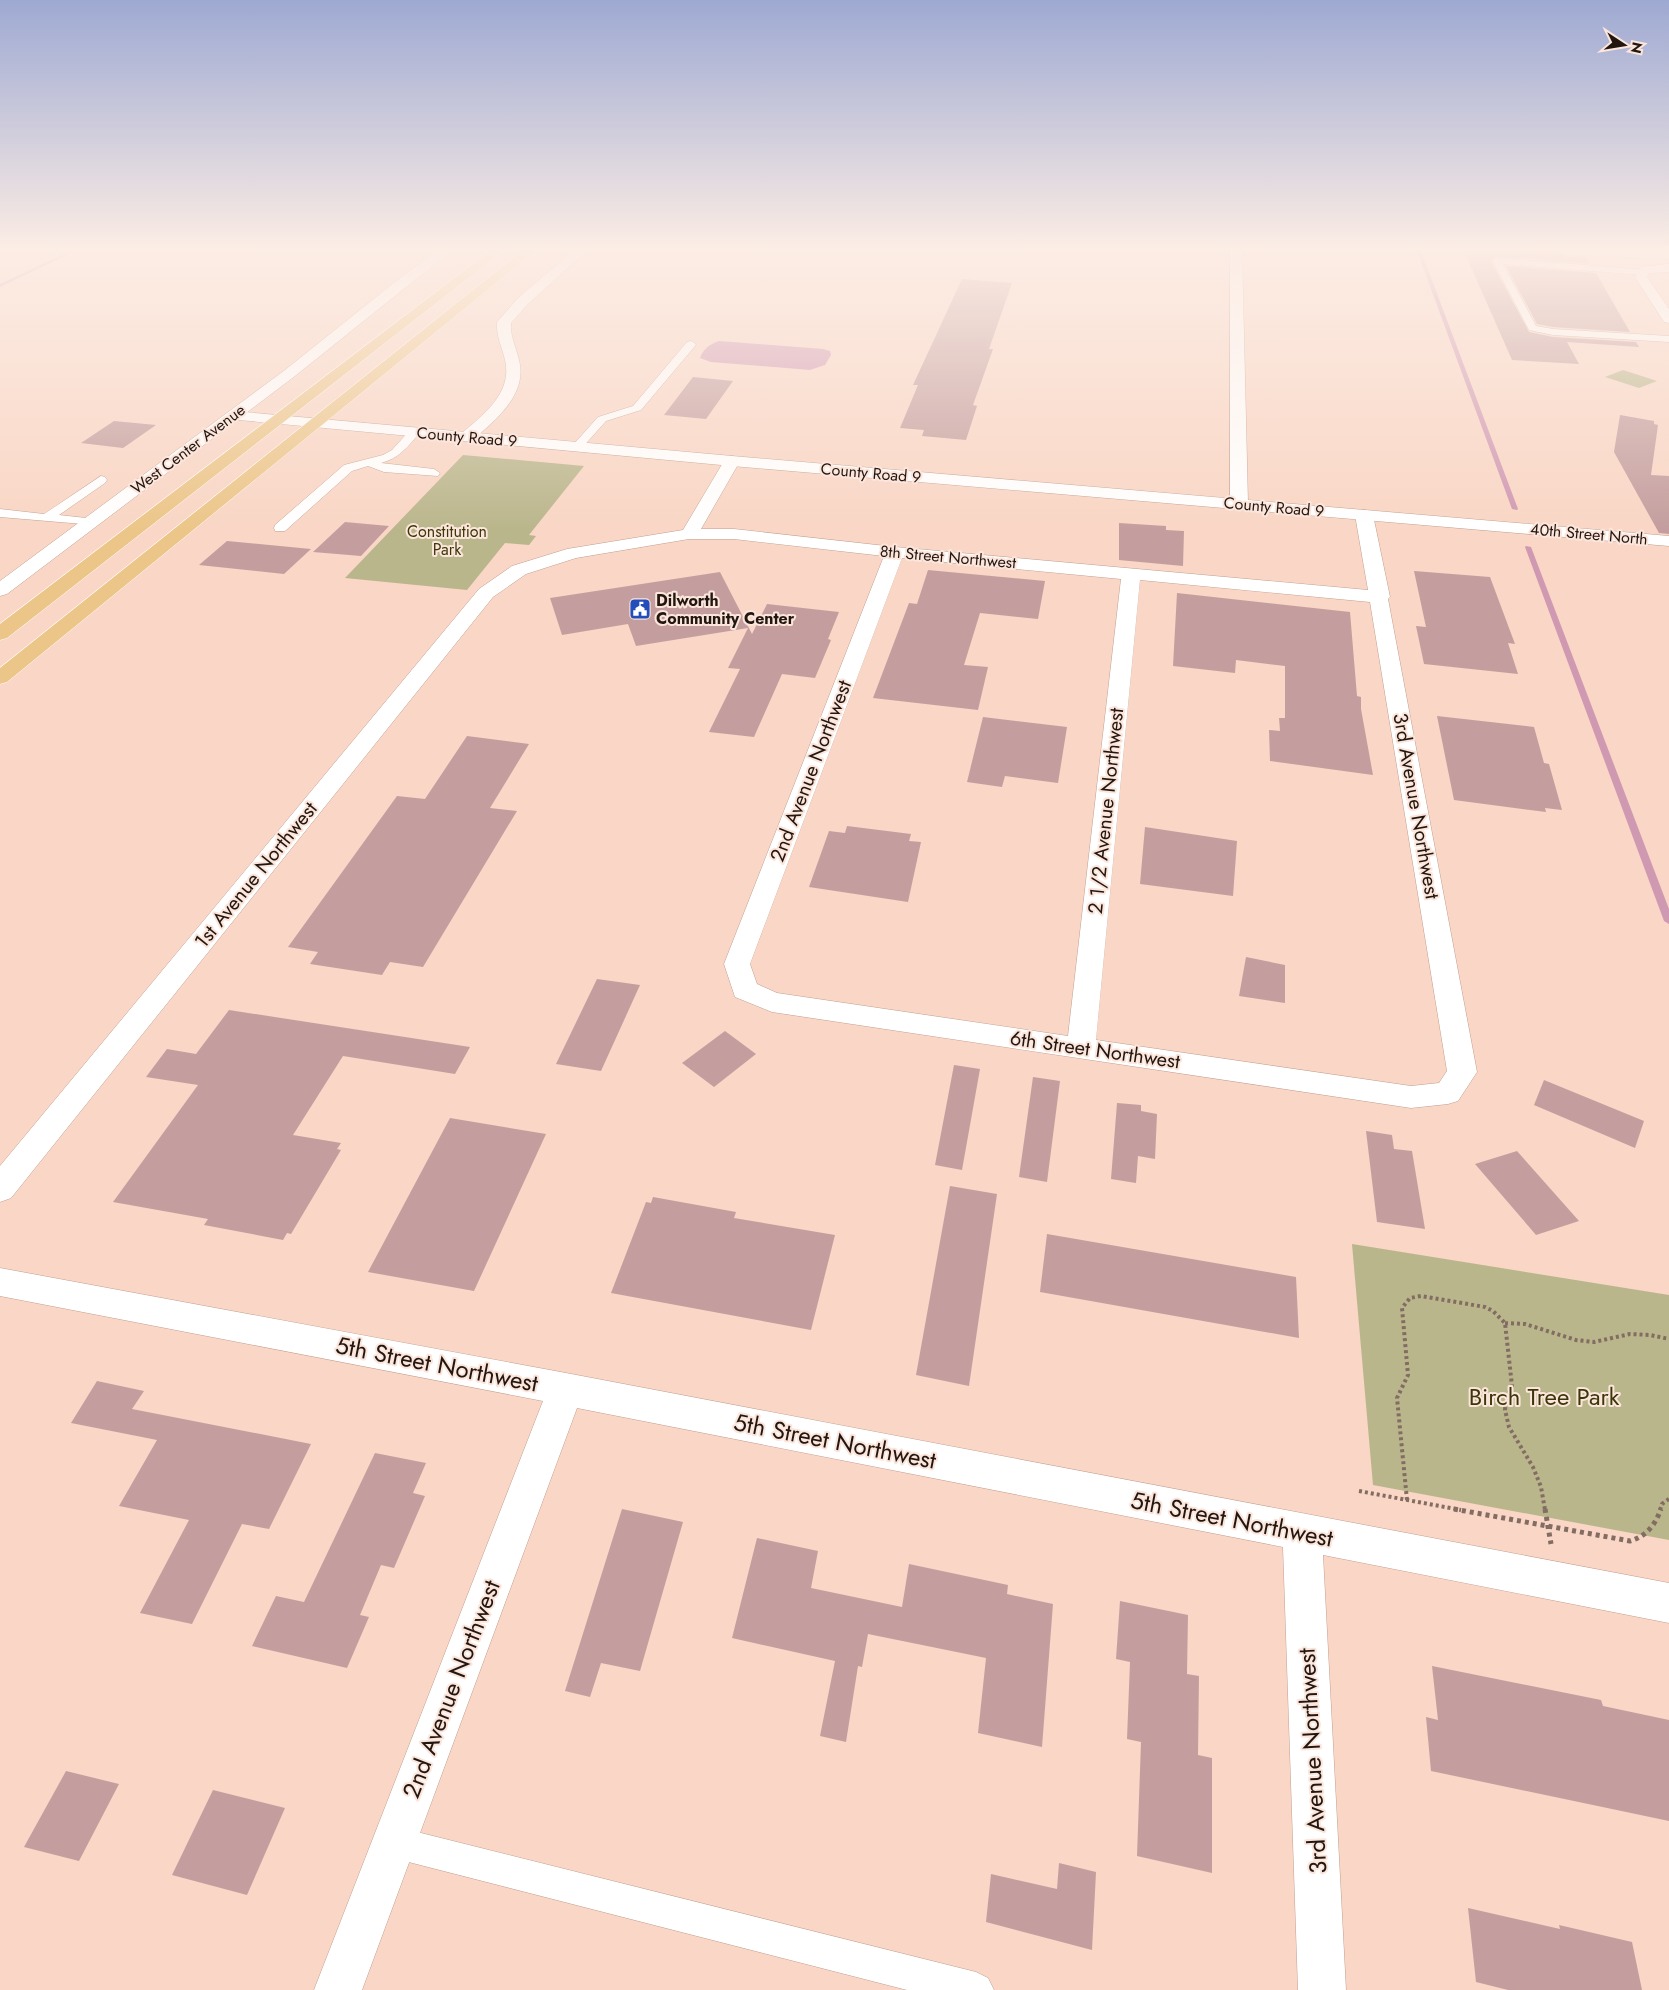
<svg xmlns="http://www.w3.org/2000/svg" width="1669" height="1990" font-family="Jost,sans-serif">
	<style>
		.green { fill: #bab68c }
		.water { fill: #d099b2 }
		.lines { fill: none; stroke-linecap: round; stroke-linejoin: round }
		.stream { fill: #d099b2; fill-rule: evenodd }
		.building { fill: #c49e9e }
		.lane-casing { stroke: #c1a090; stroke-width: 1 }
		.street-casing { stroke: #c1a090; stroke-width: 1 }
		.secondary-casing { stroke: #c1a090; stroke-width: 1 }
		.primary-casing { stroke: #fff; stroke-width: 1 }
		.path-far1 { stroke: #836d62; stroke-width: 4; stroke-dasharray: 3 3; stroke-linecap: butt }
		.path { stroke: #836d62; stroke-width: 5; stroke-dasharray: 4 4; stroke-linecap: butt }
		.lane { fill: #fff; fill-rule: evenodd }
		.street { fill: #fff; fill-rule: evenodd }
		.secondary { fill: #fff; fill-rule: evenodd }
		.primary { fill: #ecc689; fill-rule: evenodd }
		.labels { text-anchor: middle; dominant-baseline: central; stroke-width: 4; stroke-linejoin: round; paint-order: stroke }
		.far-street-label { font-size: 16px; fill: #221610; stroke: #fce6dc }
		.far-park-label { font-size: 16px; fill: #3b3709; stroke: #fce6dc }
		.far-poi-label { font-size: 16px; font-weight: bold; fill: #221610; stroke: #fce6dc; text-anchor: start }
		.street-label { font-size: 20px; fill: #221610; stroke: #fce6dc }
		.near-street-label { font-size: 24px; fill: #221610; stroke: #fce6dc }
		.near-park-label { font-size: 24px; fill: #3b3709; stroke: #fce6dc }
	</style>
	<rect width="100%" height="100%" fill="#f9d6c5"/>
	<path class="green" d="M1623,370L1657,381L1639,388L1605,377Z
		M463,455L584,466L529,535L536,536L529,545L505,543L467,590L345,578Z
		M1352,1244L1669,1295V1540L1373,1485Z"/>
	<path class="water" d="M719,341L823,349L830,351L831,355L825,365L810,370L711,362L700,358C703,349 710,344 719,341Z"/>
	<g class="lines">
		<path class="stream" d="M70,251H75L0,287V284Z
			M1417,251H1421L1518,509L1517,510L1512,509Z
			M1526,546L1531,547L1669,909V924L1664,921L1525,547Z"/>
	</g>
	<path class="building" d="M1464,251H1559L1565,256L1586,257L1590,264L1497,256L1491,261L1529,332L1553,337L1636,342L1639,347L1567,342L1579,364L1512,360Z
		M1506,266L1596,273L1630,332L1553,327L1537,324Z
		M962,279L1012,283L989,349H993L973,405L977,406L966,440L922,436L924,430L900,428L918,385H913Z
		M693,377L733,381L706,419L664,415Z
		M1620,415L1654,421V424L1658,425L1651,475L1669,476V534L1659,533L1614,452Z
		M114,421L156,425L123,448L81,443Z
		M345,522L389,526L361,556L313,552Z
		M1119,523L1166,526V530L1184,531L1183,566L1119,560Z
		M227,541L311,549L284,574L199,565Z
		M928,570L1045,581L1038,619L980,613L964,665L988,667L978,710L873,698L909,603L917,604Z
		M1414,571L1490,577L1515,644L1508,643L1518,674L1424,664L1416,626L1426,627Z
		M720,572L752,634L767,604L839,612L828,639L831,640L815,678L782,674L754,737L709,732L740,669L728,668L748,628L636,646L628,624L562,635L550,598Z
		M1177,593L1350,612L1357,696L1361,697V709L1373,775L1270,761L1269,730L1280,731L1279,718H1285V666L1236,660L1235,673L1173,666Z
		M1437,716L1534,727L1544,763L1549,764L1562,810L1545,808L1546,812L1454,800Z
		M983,717L1067,727L1058,783L1005,776L1002,787L967,782Z
		M467,736L529,744L490,808L517,811L423,967L390,962L382,975L310,964L318,952L288,947L397,796L425,799Z
		M847,826L911,834L909,841L921,842L908,902L809,887L829,831L845,833Z
		M1145,827L1237,841L1233,896L1140,884Z
		M1246,957L1285,965V1003L1239,996Z
		M597,979L640,985L601,1071L556,1064Z
		M229,1010L470,1047L455,1074L343,1056L293,1135L341,1143L337,1149L341,1150L291,1234L287,1233L283,1240L204,1225L208,1219L113,1202L198,1085L146,1077L167,1049L196,1054Z
		M725,1031L756,1054L714,1087L682,1063Z
		M954,1065L980,1069L962,1170L935,1165Z
		M1033,1077L1060,1081L1047,1182L1019,1177Z
		M1544,1080L1644,1121L1635,1148L1534,1105Z
		M1117,1103L1141,1105V1111L1157,1114L1155,1159L1138,1156L1136,1183L1111,1179Z
		M450,1118L546,1134L474,1291L368,1272Z
		M1366,1131L1392,1135L1394,1149L1412,1151L1425,1229L1377,1222Z
		M1517,1151L1579,1221L1536,1235L1475,1164Z
		M950,1186L997,1194L969,1386L916,1375Z
		M653,1197L736,1212L734,1218L835,1235L811,1330L611,1293L646,1202L651,1203Z
		M1047,1234L1296,1277L1299,1338L1040,1292Z
		M97,1381L144,1391L132,1409L311,1444L269,1529L242,1524L192,1624L140,1613L189,1520L119,1506L157,1440L71,1423Z
		M375,1453L426,1463L413,1493L425,1496L394,1568L381,1565L360,1615L369,1617L347,1668L252,1646L276,1596L304,1602Z
		M622,1509L683,1522L640,1671L601,1663L590,1697L565,1691Z
		M757,1538L818,1551L811,1588L902,1607L909,1564L1008,1585L1007,1594L1053,1604L1042,1747L978,1733L986,1658L868,1634L862,1667L858,1666L846,1742L820,1736L835,1661L732,1638Z
		M1120,1601L1188,1615L1187,1674L1199,1676L1198,1755L1212,1758V1873L1137,1856L1141,1742L1127,1739L1130,1662L1116,1659Z
		M1432,1666L1601,1700L1603,1706L1669,1720V1821L1431,1771L1426,1717L1438,1720Z
		M66,1771L119,1784L79,1861L24,1847Z
		M213,1790L285,1808L247,1895L172,1875Z
		M1059,1863L1096,1872L1092,1950L986,1922L991,1874L1057,1889Z
		M1468,1908L1560,1929L1559,1925L1632,1942L1642,1990H1508L1476,1982Z"/>
	<g class="lines">
		<g class="lane-casing">
			<path id="lane" d="M1561,251L1669,253V259L1565,254Z
				M1497,258L1647,270L1648,272L1644,275L1503,264L1536,326L1553,329L1669,336V342L1553,335L1529,330L1493,261Z
				M691,341L696,344L695,346L641,410L606,421L581,449H573L571,447L573,445L598,417L633,406L687,342Z
				M414,429L420,432C409,446 398,459 381,463L434,469L440,473L438,476L384,472L368,466L352,471L285,531H275L274,528L275,525L344,465L383,455L392,450L410,430Z
				M101,476L105,477L107,480L105,483L59,515L95,519L96,522L95,525L0,517V509L44,514Z
				M393,1826L976,1972L988,1978L994,1990H907L393,1858L381,1854L377,1842L381,1830Z"/>
		</g>
		<g class="street-casing">
			<path id="street" d="M438,251H451L295,376L7,594L0,596V581L285,370L400,278Z
				M573,251H586L528,304L511,323C510,337 516,347 519,360C528,395 495,420 473,440H461L459,437L461,434C483,415 513,393 505,360C502,347 496,336 497,322L518,298Z
				M1230,251H1242L1248,504L1245,508L1239,509L1233,508L1230,504Z
				M1669,264V272L1649,273L1647,277L1669,309V323L1664,322L1635,277L1641,267Z
				M732,456L738,458L740,461L701,529H734L895,547L1368,590L1355,515L1358,511L1364,510L1370,511L1373,515L1390,597L1388,599L1477,1072L1458,1101L1448,1104L1411,1108L772,1012L735,997L724,964L884,556L734,539H689L576,558L526,574L493,597L11,1198L0,1202V1166L479,589L512,566L567,549L683,530L724,461L726,458ZM902,558L1121,579L1068,1036L777,993L757,984L750,964ZM1140,580L1370,602L1447,1071L1439,1083L1411,1086L1096,1040Z
				M0,1268L566,1373L1669,1583V1623L1323,1555L1346,1990H1298L1283,1547L577,1408L362,1990H314L543,1401L0,1296Z"/>
		</g>
		<g class="secondary-casing">
			<path id="secondary" d="M233,411L732,456L1669,536V546L732,466L228,419L225,416L228,413Z"/>
		</g>
		<g class="primary-casing">
			<path id="primary" d="M490,251H503L7,638L0,640V624Z
				M522,251H535L7,682L0,684V668Z"/>
		</g>
		<path class="path-far1" d="M1505,1323L1525,1324L1576,1340L1594,1342L1630,1334L1650,1335L1669,1339
			M1359,1491L1461,1510
			M1407,1500L1397,1398L1408,1375L1402,1308L1410,1298L1421,1296L1485,1307L1493,1311L1505,1323L1512,1386L1506,1399L1505,1410L1509,1427L1533,1467L1541,1487L1545,1510
			M1660,1510L1662,1504L1669,1499"/>
		<path class="path" d="M1454,1509L1630,1541C1647,1536 1655,1525 1661,1509
			M1545,1509L1551,1544"/>
		<use href="#lane" class="lane"/>
		<use href="#street" class="street"/>
		<use href="#secondary" class="secondary"/>
		<use href="#primary" class="primary"/>
	</g>
	<linearGradient id="sky" x2="0" y2="1"><stop stop-color="#9ea9d2"/><stop offset="0.47" stop-color="#fcede5"/><stop offset="1" stop-color="#fcede5" stop-opacity="0"/></linearGradient>
	<rect width="1669" height="529" fill="url(#sky)"/>
	<defs>
		<g id="civic-square" transform="scale(1.125)"><rect x="-9" y="-9" width="18" height="18" rx="4" fill="#234dbb" stroke="#fce6dc"/><path d="M-.6-6.5H3V-4.5H.6V-3L4-1V1h2V6H-6V1h2V-1L-.6-3ZM-1.2 2.5V6h2.4V2.5Z" fill="#fff"/></g>
	</defs>
	<g fill-rule="evenodd">
		<use href="#civic-square" x="640" y="609"/>
	</g>
	<g class="labels">
		<g class="far-street-label">
			<text transform="translate(467 437) rotate(5)">County Road 9</text>
			<text transform="translate(188 449) rotate(-37)">West Center Avenue</text>
			<text transform="translate(871 473) rotate(5)">County Road 9</text>
			<text transform="translate(1274 507) rotate(5)">County Road 9</text>
			<text transform="translate(1589 534) rotate(5)">40th Street North</text>
			<text transform="translate(948 557) rotate(5)">8th Street Northwest</text>
		</g>
		<g class="far-park-label">
			<text x="447" y="531">Constitution<tspan x="447" dy="18">Park</tspan></text>
		</g>
		<g class="far-poi-label">
			<text x="656" y="600">Dilworth<tspan x="656" dy="18">Community Center</tspan></text>
		</g>
		<g class="street-label">
			<text transform="translate(811 771) rotate(-69)">2nd Avenue Northwest</text>
			<text transform="translate(1416 806) rotate(80)">3rd Avenue Northwest</text>
			<text transform="translate(1106 811) rotate(-84)">2 1/2 Avenue Northwest</text>
			<text transform="translate(256 875) rotate(-51)">1st Avenue Northwest</text>
			<text transform="translate(1095 1050) rotate(8)">6th Street Northwest</text>
		</g>
		<g class="near-street-label">
			<text transform="translate(437 1364) rotate(11)">5th Street Northwest</text>
			<text transform="translate(835 1441) rotate(11)">5th Street Northwest</text>
			<text transform="translate(1232 1519) rotate(11)">5th Street Northwest</text>
			<text transform="translate(451 1689) rotate(-69)">2nd Avenue Northwest</text>
			<text transform="translate(1312 1761) rotate(-93)">3rd Avenue Northwest</text>
		</g>
		<g class="near-park-label">
			<text x="1544" y="1396">Birch Tree Park</text>
		</g>
	</g>
	<g transform="translate(1624 45) rotate(102)" stroke="#fce6dc" stroke-width="4" paint-order="stroke">
	<path d="M0-4L9 19L0 12L-9 19Z" fill="#221610"/>
	<text y="-8" font-size="14" font-weight="bold" text-anchor="middle" fill="#221610">N</text>
	</g>
</svg>
